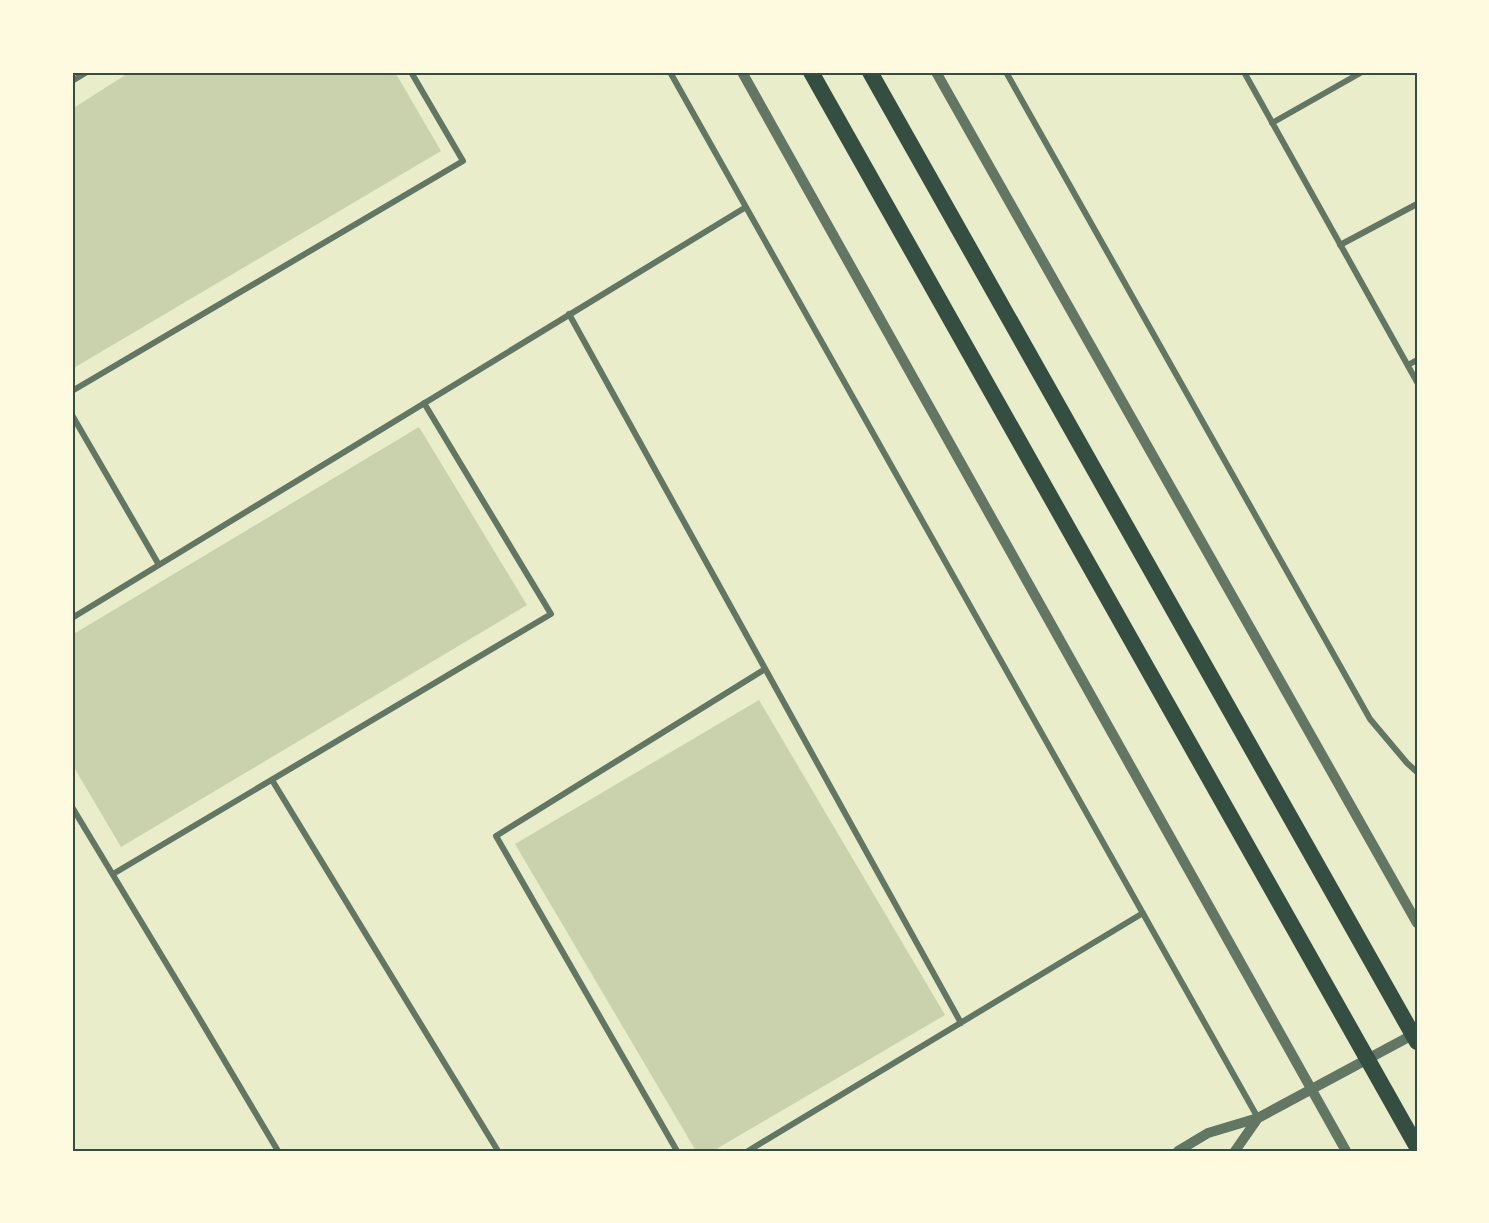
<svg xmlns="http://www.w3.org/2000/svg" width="1489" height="1223" font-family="'Fira Sans Condensed',sans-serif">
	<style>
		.green { fill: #cad2ad }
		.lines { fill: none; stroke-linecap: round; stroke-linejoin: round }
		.minor { stroke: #617663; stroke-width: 6 }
		.tertiary { stroke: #617663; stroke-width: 10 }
		.trunk { stroke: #344e41; stroke-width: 16 }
		.neatline { fill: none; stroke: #344e41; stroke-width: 2 }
	</style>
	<rect width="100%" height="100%" fill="#e9edc9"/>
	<path class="green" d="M130,72H395L441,151L72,369V109Z
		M419,427L527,605L121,847L72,764V635Z
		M759,700L945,1015L713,1151H696L515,844Z"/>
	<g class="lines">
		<path class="minor" d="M670,72L1258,1118
			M1006,72L1370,719L1407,763L1417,772
			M1244,72L1417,382
			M72,81L87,72
			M1272,123L1362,72
			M1340,245L1417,204
			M569,314L961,1023
			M1408,365L1417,360
			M72,391L463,161L411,72
			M72,415L159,565
			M72,618L746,207
			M272,780L498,1151
			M72,807L195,1011L278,1151
			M113,874L551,614L424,403
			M677,1151L496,836L765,669
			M748,1151L1143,913"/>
		<path class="tertiary" d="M742,72L1346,1151
			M936,72L1417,923
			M1178,1151L1208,1133L1258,1118L1416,1033
			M1235,1151L1258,1118"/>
		<path class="trunk" d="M811,72L1417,1147
			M870,72L1417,1042"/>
	</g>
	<rect width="1489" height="1223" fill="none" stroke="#fefae0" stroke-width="147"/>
	<rect x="74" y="74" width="1342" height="1076" class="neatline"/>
</svg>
